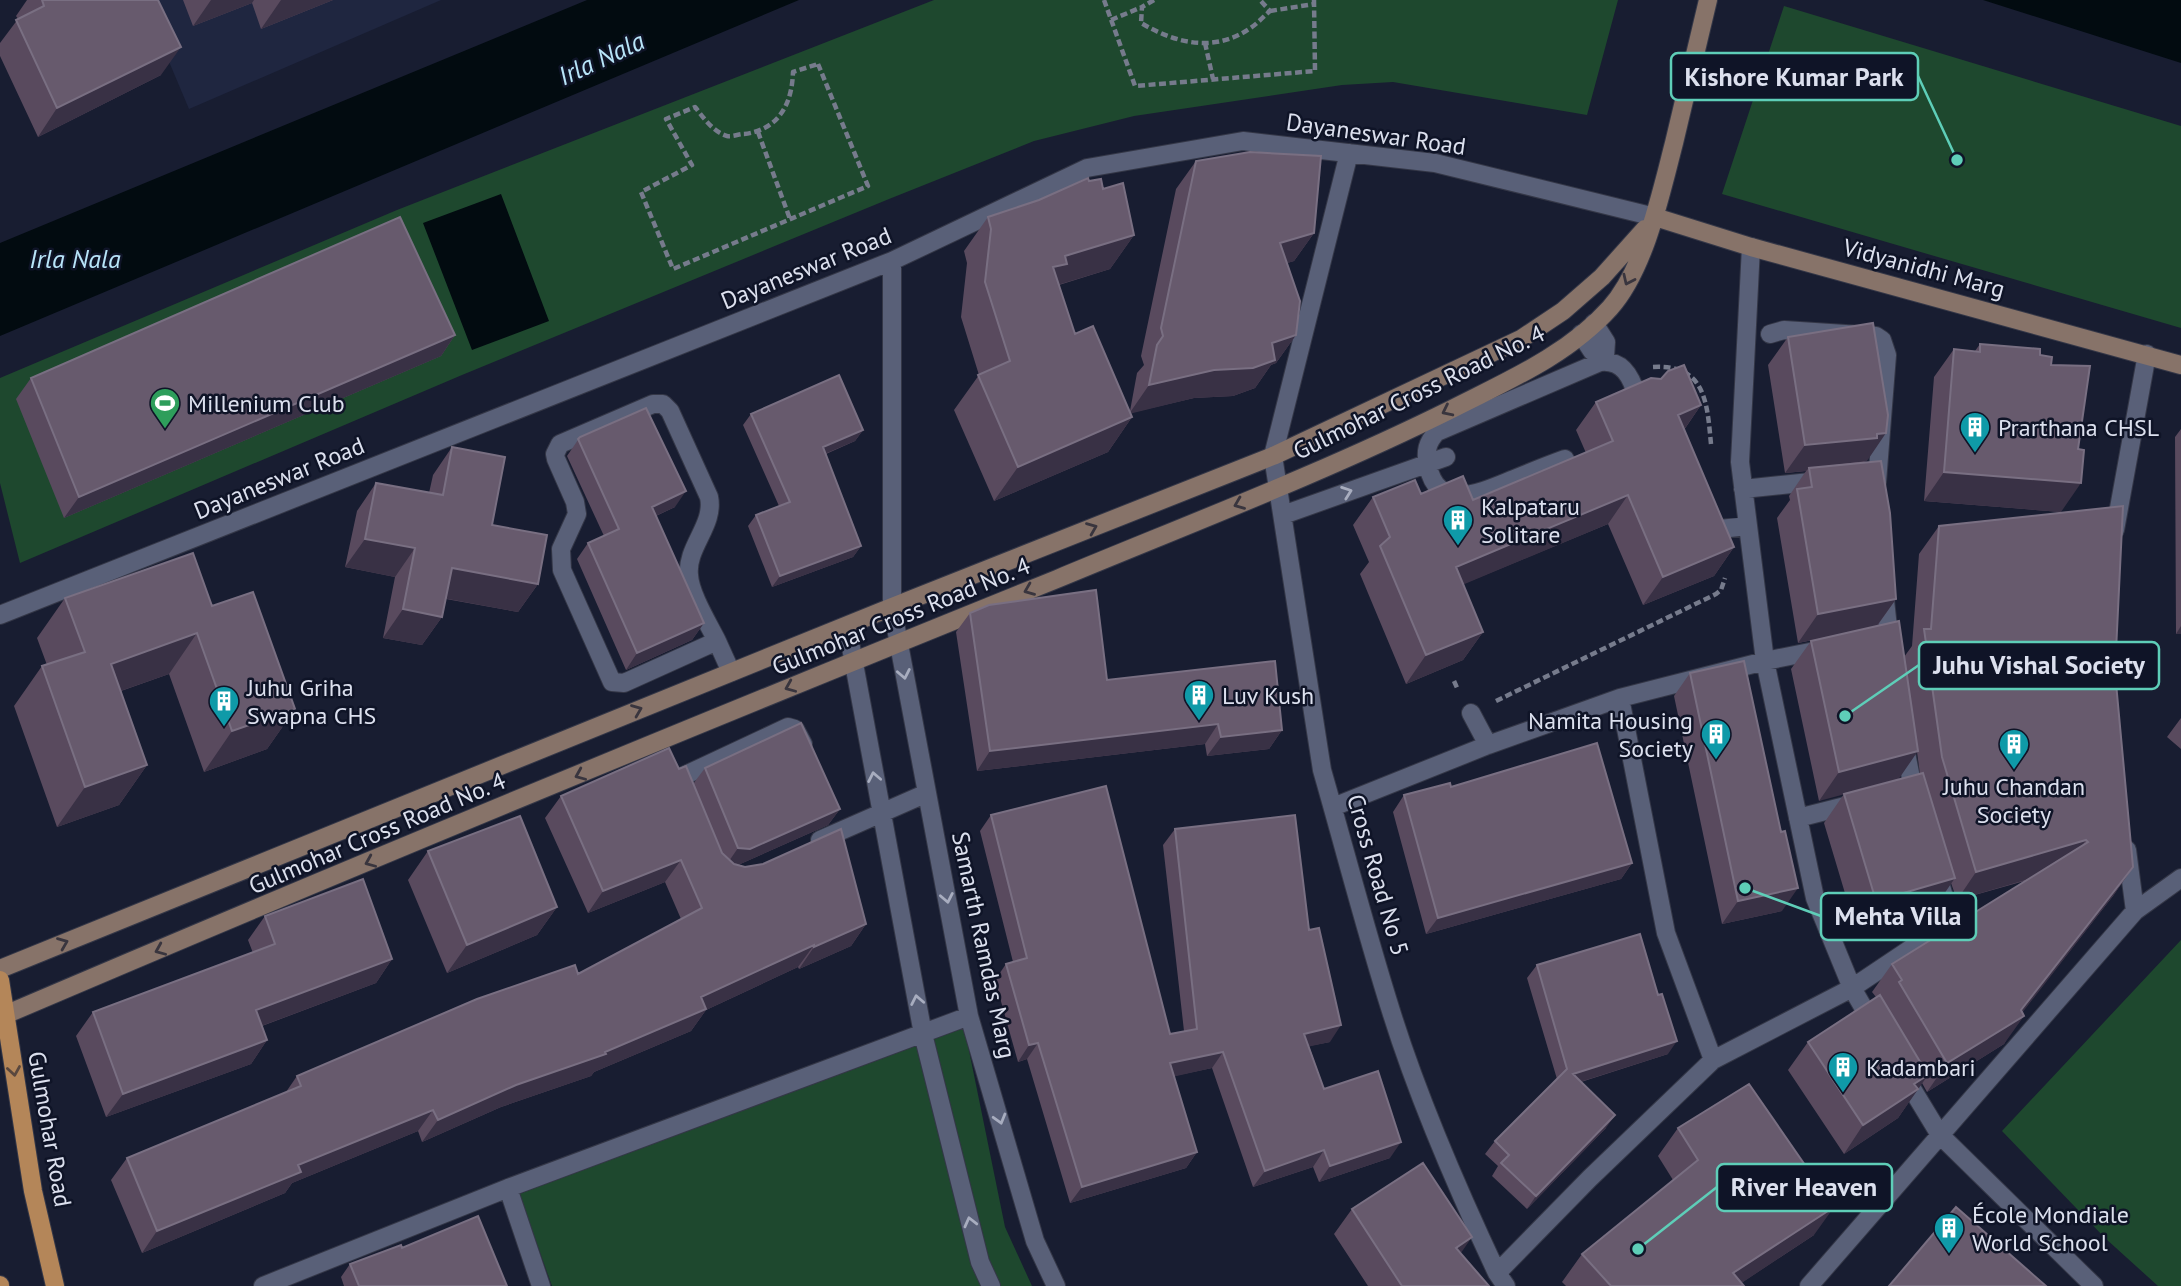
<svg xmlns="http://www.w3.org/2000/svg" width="2181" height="1286" font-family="'PT Sans',sans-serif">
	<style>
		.built { fill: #1f2640 }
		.green { fill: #1e482e }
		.water { fill: #020b10 }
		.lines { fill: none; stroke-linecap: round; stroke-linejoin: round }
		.street-casing { stroke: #343747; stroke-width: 20 }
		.secondary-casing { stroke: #343747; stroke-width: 20 }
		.primary-casing { stroke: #343747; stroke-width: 20 }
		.path { stroke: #767b8c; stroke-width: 4.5; stroke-dasharray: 7 3.5; stroke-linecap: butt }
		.street { stroke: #596078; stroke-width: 18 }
		.secondary { stroke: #877369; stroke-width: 18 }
		.primary { stroke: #b48659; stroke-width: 18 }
		.wall { fill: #594a5e }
		.shaded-wall { fill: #393145 }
		.building { fill: #675a6d; stroke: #796f82; stroke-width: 2 }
		.oneway { stroke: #39353e }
		.oneway2 { stroke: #a8adbf }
		.oneway3 { stroke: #59473e }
		.labels { text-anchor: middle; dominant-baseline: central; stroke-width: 5; stroke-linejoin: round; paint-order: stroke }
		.street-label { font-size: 24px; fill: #dce0ee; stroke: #0f1427 }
		.poi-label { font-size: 24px; fill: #dce0ee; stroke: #0f1427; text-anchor: start }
		.water-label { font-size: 26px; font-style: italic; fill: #b8e5f9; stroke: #0f1427 }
		.leader { fill: none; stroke: #5eceb8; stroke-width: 2.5 }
		.callout-dot { fill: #5eceb8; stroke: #0f1427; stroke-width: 2.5 }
		.callout { fill: #0f1427; stroke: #5eceb8; stroke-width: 2.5 }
		.callout-label { font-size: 26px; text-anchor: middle; font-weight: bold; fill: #dce0ee }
	</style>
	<rect width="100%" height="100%" fill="#181d31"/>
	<path class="built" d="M143,0H441L189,109Z"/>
	<path class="green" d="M934,0H1618L1587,115L1393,82L1342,85L1134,116L1034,141L889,199L462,375L20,563L0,483V378L397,210Z
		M1784,6L2181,126V328L1722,194Z
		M2181,940V1286H2158L2105,1238L2002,1131Z
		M964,1026L1005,1227L1032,1286H552L519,1194L923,1034Z"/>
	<path class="water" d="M587,0H799L0,336V243Z
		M1983,0H2181V63Z
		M501,194L549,321L472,350L423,223Z"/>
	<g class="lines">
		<g class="street-casing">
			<path id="street" d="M1349,153L1273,456L1322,770C1345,850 1366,932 1391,1011C1419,1101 1457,1188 1497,1273L1506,1286
				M1751,247L1740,462L1765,661L1815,898L1852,988L1874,1026
				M892,261V607L969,1016L1035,1241L1056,1286
				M1594,323L1606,342L1605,357
				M1581,334L1592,351L1605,357L1608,361
				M1770,334L1784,330L1876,336L1882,340L1887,355L1877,482
				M1565,459C1548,465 1531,472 1514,479C1484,491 1438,514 1428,466C1425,452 1427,442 1437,432L1600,362C1623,359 1632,378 1637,397
				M1743,489L1820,481
				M1283,515L1446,457
				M1720,529L1748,526
				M2115,530L2147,354
				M1884,591L1890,646
				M0,615L892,261L1087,168L1243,141L1435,163L1655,217
				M847,626L923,1034L980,1262L991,1286
				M717,641L624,683L612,682L562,570L561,549L577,514L575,502L556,459L555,454L560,444L653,404H663L670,411L709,497C715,525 686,547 689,575C690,594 708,623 717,641L731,672
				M1620,698L1666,933L1713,1060
				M1471,713L1488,745
				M1904,743L1915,798
				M679,778L788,727L795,729L803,744
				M1333,807L1488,745L1620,698L1765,661L1825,649
				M1798,818L1857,803
				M820,840L927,793
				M2127,850L2135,911
				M1903,1074L1940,1135L2094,1286
				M508,1188L541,1286
				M1497,1273L1590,1178L1713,1060L1852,988L1946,925L1950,918L1937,872
				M263,1286L508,1188L969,1016
				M1809,1286L2135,911L2181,878"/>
		</g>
		<g class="secondary-casing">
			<path id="secondary" d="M1655,217L1751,247L2181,365
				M0,969L892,607L1273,456L1521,339L1563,311L1602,277L1645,229
				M0,1017C350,867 703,722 1057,579C1189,524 1323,473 1452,409C1507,381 1568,355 1610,308C1645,269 1661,193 1674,143C1685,95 1697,48 1708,0"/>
		</g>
		<g class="primary-casing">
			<path id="primary" d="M0,980L33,1191L55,1286
				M0,1285V1286"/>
		</g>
		<path class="path" d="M1104,0L1135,86L1315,71L1314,0
			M1154,0L1142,7L1141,23C1175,43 1213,53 1249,29C1257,24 1263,17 1270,11L1260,0
			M1270,11L1314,4
			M1111,20L1142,7
			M1205,43L1213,79
			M818,64L868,186L673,269L641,192L692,165L666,119L695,107C703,117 713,132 727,136C732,137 739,134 744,134C778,130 792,105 793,72Z
			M758,132L790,219
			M1653,367C1706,364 1707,403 1711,444
			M1454,681L1458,690
			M1496,701L1716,594L1721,590L1725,578"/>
		<use href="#street" class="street"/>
		<use href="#secondary" class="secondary"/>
		<use href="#primary" class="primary"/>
	</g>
	<path class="wall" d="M27,0H42L161,75L38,137L0,56V43L18,19L16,16Z
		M183,0H333L261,29L252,3L193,26Z
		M1196,161L1314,233L1294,261L1287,263L1296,335L1276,363L1271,365L1255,388L1233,396L1194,398L1130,413L1132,417L1108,452L994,501L954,410L979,375L961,317L967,263L964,251L988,217L1039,200L1089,181L1103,189L1134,235L1110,269L1059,285L1075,334L1130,411L1137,373L1144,365L1141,356L1176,189Z
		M455,335L441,356L64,518L16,399L31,378Z
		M1788,337L1867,461L1860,463L1896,599L1877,626L1904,657L1912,646L1919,554L1939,526L2115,672L2133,867L2113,896L2022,1012L2004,1044L1927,1092L1922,1083L1898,1118L1844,1154L1788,1070L1808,1042L1876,997L1872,992L1892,964L2028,880L1957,900L1951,883L1935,907L1856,930L1824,823L1844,794L1920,774L1917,752L1819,801L1791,669L1811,641L1838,635L1798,643L1777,518L1790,500L1789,496L1806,471L1785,473L1768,365Z
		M1980,344L2040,355L2061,512L1924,501L1934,377L1954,349L1975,351Z
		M1596,402L1701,405L1684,430L1734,547L1714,576L1643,605L1608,524L1463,584L1483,632L1463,660L1406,684L1360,574L1369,562L1353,525L1373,497L1421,494L1473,500L1586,453L1576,430Z
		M751,414L863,430L855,441L826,454L861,546L853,557L772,587L748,526L756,515L779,506L743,425Z
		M2181,429V634H2176L2175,437Z
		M580,437L675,507L656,516L704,623L692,640L626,670L577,559L588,543L604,536L567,456Z
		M452,447L492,525L538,584L518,612L446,599L442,617L422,645L383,638L395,577L345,567L357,511L376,483L429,493L433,475Z
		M65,598L212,606L295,709L267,749L204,772L169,674L121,691L147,765L119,805L57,827L14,706L42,666L47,665L37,638Z
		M970,613L1107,680L1282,730L1269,749L1207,756L1205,744L977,771L956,632Z
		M1690,673L1782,911L1722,924L1674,696Z
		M2181,718V749L2167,737Z
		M705,768L840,809L828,825L738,865L866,924L851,946L799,969L798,967L706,1010L691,1031L594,1072L591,1076L501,1107L422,1142L418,1131L292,1183L285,1193L142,1253L111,1180L127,1158L286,1092L297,1076L578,974L681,919L665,882L588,913L545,818L561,796L679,769L693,784Z
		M1451,787L1632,863L1621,879L1426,934L1393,812L1404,795Z
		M991,815L1170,1034L1184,1031L1163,845L1175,829L1309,930L1330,1042L1309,1046L1324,1089L1390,1158L1319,1182L1313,1167L1253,1187L1212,1068L1174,1076L1197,1152L1186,1168L1070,1203L1027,1059L1018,1062L995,980L1006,964L1013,962L980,831Z
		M428,851L557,907L537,935L447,973L408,880Z
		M265,916L392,959L376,983L262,1026L267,1040L251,1064L106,1117L76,1036L93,1012L253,953L248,940Z
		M1537,965L1668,1054L1581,1082L1606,1128L1527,1209L1492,1176L1498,1166L1485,1154L1495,1141L1557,1079L1527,978Z
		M1678,1128L1814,1235L1741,1283L1744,1286H1566L1562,1282L1582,1254L1673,1180L1658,1156Z
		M1352,1209L1460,1253L1489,1286H1368L1334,1234Z
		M402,1248L507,1286H344L341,1277L350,1264Z"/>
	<path class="shaded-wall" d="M211,0H254L252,3L193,26Z
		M281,0H333L261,29Z
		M181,47L161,75L38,137L57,108Z
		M1314,233L1294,261L1260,272L1280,243Z
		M1134,235L1110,269L1051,287L1053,267L1065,256Z
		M455,335L441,356L64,518L79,497Z
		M1296,335L1276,363L1271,365L1255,388L1233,396L1194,398L1129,414L1149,385Z
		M1701,405L1681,434L1678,415Z
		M1132,417L1108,452L994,501L1018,467Z
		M863,430L855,441L815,458L823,447Z
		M1886,433L1867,461L1809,468L1806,471L1785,473L1805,445Z
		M1944,472L2081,483L2061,512L1924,501Z
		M686,491L675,507L640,523L652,507Z
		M1628,495L1608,524L1436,596L1456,567Z
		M365,539L415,548L395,577L345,567Z
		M861,546L853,557L772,587L780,576Z
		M1734,547L1714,576L1643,605L1663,577Z
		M452,568L538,584L518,612L432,596Z
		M1896,599L1876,627L1798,643L1818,614Z
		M403,609L442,617L422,645L383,638Z
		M704,623L692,640L626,670L637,653Z
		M2181,626V634H2176Z
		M1483,632L1463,660L1406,684L1426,655Z
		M197,633L169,674L83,704L111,664Z
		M295,709L267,749L204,772L232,731Z
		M1218,724L1205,744L977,771L990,751Z
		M1282,730L1269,749L1207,756L1221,737Z
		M1918,751L1898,780L1819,801L1839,772Z
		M147,765L119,805L57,827L85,787Z
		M840,809L828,825L738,865L727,864L738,848Z
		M2086,840L2067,868L1957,900L1976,872Z
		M681,860L665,882L588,913L603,891Z
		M1632,863L1621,879L1426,934L1438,918Z
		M2133,867L2113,896L2015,1022L2024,1016L2004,1044L1927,1092L1947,1063L2021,1010Z
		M1955,878L1935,907L1856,930L1876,901Z
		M1798,888L1782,911L1722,924L1738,901Z
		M557,907L537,935L447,973L467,945Z
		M866,924L851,946L799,969L814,947Z
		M814,945L798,967L706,1010L691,1031L594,1072L591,1076L501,1107L422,1142L438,1120L516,1085L605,1052L701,997Z
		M392,959L376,983L240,1034L256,1010Z
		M1341,1025L1330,1042L1293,1050L1304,1034Z
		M267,1040L251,1064L106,1117L123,1094Z
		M1677,1041L1668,1054L1564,1087L1573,1074Z
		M1038,1043L1027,1059L1018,1062L1029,1045Z
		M1223,1052L1212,1068L1159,1080L1170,1063Z
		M1928,1075L1898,1118L1844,1154L1863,1125L1914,1084Z
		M433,1110L418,1131L292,1183L285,1193L142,1253L157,1231L298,1165Z
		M1615,1115L1606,1128L1527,1209L1536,1196Z
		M1401,1142L1390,1158L1319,1182L1330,1166Z
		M1324,1150L1313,1167L1253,1187L1265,1171Z
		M1197,1152L1186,1168L1070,1203L1082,1187Z
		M1834,1207L1814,1235L1737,1286L1733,1273Z
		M1472,1237L1454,1263L1456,1248Z"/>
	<path class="building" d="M42,0H158L181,47L57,108L16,20L44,6Z
		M1250,152L1321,156L1314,233L1280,243L1300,301L1296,335L1272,343L1275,360L1253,368L1214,370L1149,385L1157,345L1163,336L1161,328L1196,161Z
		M1088,178L1089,181L1101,179L1103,189L1123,183L1134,235L1065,256L1067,264L1053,267L1075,334L1093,326L1132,417L1018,467L978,375L1010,361L985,282L991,229L988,217L1039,200Z
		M400,217L455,335L79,497L31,378Z
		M1873,323L1888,415L1886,433L1877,434V438L1805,445L1788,337Z
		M1980,344L2040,349V355L2052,357L2051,365L2090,366L2078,449L2084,450L2081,483L1944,472L1954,349L1980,352Z
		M1684,365L1701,405L1678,415L1734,547L1663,577L1628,495L1456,567L1483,632L1426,655L1380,546L1390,537L1373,497L1415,480L1421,494L1463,476L1473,500L1613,441L1596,402L1651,378L1661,379L1668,371Z
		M839,375L863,430L823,447L861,546L780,576L756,515L790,502L751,414Z
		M646,408L686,491L652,507L704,623L637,653L588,543L619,529L578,439L580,437Z
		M452,447L505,457L492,525L547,535L538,584L452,568L442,617L403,609L415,548L365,539L376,483L443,495Z
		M1881,461L1890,513L1896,599L1818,614L1797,489L1812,487L1809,468Z
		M2123,506L2115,672L2133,867L2021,1010L2024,1016L1947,1063L1899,982L1902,980L1892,964L2088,842L2086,840L1976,872L1942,757L1924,629H1931L1939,526Z
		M193,553L212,606L253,592L295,709L232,731L197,633L111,664L147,765L85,787L42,666L85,652L65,598Z
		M1096,590L1107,680L1275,661L1282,730L1221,737L1218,724L990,751L970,613L989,605Z
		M1899,621L1918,751L1839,772L1811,641Z
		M1744,661L1781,832L1785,831L1798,888L1738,901L1690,673Z
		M801,723L840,809L750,849L738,848L705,768Z
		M1597,743L1632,863L1438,918L1404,795L1450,783L1451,787Z
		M669,748L679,769L686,766L722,853L734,864L745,867L763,864L841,829L866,924L814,947V945L701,997L706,1009L605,1052L606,1054L516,1085L438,1120L433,1110L298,1165L301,1172L157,1231L127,1158L301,1086L297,1076L477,999L575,965L578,974L702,908L681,860L603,891L561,796Z
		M1923,773L1955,878L1876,901L1844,794Z
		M1106,786L1170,1034L1197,1029L1175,829L1295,815L1309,930L1319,928L1341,1025L1304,1034L1324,1089L1378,1071L1401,1142L1330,1166L1324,1150L1265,1171L1223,1052L1170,1063L1197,1152L1082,1187L1038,1043L1029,1045L1006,964L1027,958L991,815Z
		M520,816L557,907L467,945L428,851Z
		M363,879L392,959L256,1010L267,1040L123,1094L93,1012L275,944L265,916Z
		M1640,934L1658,995L1662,994L1677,1041L1573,1074L1615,1115L1536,1196L1501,1163L1509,1155L1495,1141L1567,1069L1537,965Z
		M1880,995L1928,1075L1914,1084L1918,1089L1863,1125L1808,1042Z
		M1749,1084L1834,1207L1733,1273L1744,1286H1611L1582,1254L1698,1160L1678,1128Z
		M1423,1163L1472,1237L1456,1248L1489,1286H1402L1352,1209Z
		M1956,1207L2046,1286H1889Z
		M478,1216L507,1286H359L350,1264L401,1245L402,1248Z"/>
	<defs><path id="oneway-chevron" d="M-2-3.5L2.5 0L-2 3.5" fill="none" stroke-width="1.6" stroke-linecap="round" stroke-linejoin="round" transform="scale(1.75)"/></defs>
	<g class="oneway">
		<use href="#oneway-chevron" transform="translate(1628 280) rotate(115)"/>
		<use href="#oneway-chevron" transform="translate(1447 411) rotate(154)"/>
		<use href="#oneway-chevron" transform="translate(1239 504) rotate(158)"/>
		<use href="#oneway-chevron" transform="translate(1092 528) rotate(-22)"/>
		<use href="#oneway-chevron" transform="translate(1029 590) rotate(158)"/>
		<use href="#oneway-chevron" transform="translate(790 687) rotate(157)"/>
		<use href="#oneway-chevron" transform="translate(637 710) rotate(-22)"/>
		<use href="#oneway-chevron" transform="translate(580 775) rotate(157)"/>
		<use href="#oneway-chevron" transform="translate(370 862) rotate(157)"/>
		<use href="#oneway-chevron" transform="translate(63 943) rotate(-22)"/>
		<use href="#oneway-chevron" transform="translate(160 950) rotate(157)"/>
	</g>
	<g class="oneway2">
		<use href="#oneway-chevron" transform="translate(1347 492) rotate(-20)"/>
		<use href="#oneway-chevron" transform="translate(904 674) rotate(79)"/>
		<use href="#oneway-chevron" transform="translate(874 777) rotate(-101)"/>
		<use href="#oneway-chevron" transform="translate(947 898) rotate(79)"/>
		<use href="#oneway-chevron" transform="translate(917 1000) rotate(-101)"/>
		<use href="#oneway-chevron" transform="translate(1000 1119) rotate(74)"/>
		<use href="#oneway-chevron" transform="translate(970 1222) rotate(-104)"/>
	</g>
	<use class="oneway3" href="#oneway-chevron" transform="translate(14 1071) rotate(81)"/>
	<defs>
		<g id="stadium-pin" transform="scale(1.575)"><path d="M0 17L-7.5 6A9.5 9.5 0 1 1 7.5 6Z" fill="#2e9e5b" stroke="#0f1427"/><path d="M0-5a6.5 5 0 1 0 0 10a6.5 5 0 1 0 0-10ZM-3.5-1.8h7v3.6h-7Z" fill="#fff"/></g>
		<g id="building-pin" transform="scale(1.575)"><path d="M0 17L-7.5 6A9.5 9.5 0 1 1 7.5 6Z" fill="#0f9aa8" stroke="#0f1427"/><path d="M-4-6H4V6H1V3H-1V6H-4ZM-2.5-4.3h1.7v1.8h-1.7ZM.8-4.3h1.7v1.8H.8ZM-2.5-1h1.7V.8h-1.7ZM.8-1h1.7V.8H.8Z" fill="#fff"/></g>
	</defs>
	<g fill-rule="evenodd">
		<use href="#stadium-pin" x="165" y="403"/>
		<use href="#building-pin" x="1975" y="427"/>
		<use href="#building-pin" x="1458" y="520"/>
		<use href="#building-pin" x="1199" y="695"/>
		<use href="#building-pin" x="224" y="701"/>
		<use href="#building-pin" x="1716" y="734"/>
		<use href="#building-pin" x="2014" y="744"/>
		<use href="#building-pin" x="1843" y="1067"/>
		<use href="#building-pin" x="1949" y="1228"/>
	</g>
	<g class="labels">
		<g class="street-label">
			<text transform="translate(1376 134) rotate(8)">Dayaneswar Road</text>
			<text transform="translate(806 268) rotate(-22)">Dayaneswar Road</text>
			<text transform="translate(1924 268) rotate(15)">Vidyanidhi Marg</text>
			<text transform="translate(1419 392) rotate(-26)">Gulmohar Cross Road No. 4</text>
			<text transform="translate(279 478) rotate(-22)">Dayaneswar Road</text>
			<text transform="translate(901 616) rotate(-22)">Gulmohar Cross Road No. 4</text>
			<text transform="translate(377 833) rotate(-23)">Gulmohar Cross Road No. 4</text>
			<text transform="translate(1378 875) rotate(74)">Cross Road No 5</text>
			<text transform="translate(984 945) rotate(78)">Samarth Ramdas Marg</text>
			<text transform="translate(50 1129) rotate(80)">Gulmohar Road</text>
		</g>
		<g class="poi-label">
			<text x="188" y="403">Millenium Club</text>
			<text x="1998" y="427">Prarthana CHSL</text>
			<text x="1481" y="506">Kalpataru<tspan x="1481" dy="28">Solitare</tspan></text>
			<text x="247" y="687">Juhu Griha<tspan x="247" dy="28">Swapna CHS</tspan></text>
			<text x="1222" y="695">Luv Kush</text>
			<text x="1693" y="720" text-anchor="end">Namita Housing<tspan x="1693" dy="28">Society</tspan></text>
			<text x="2014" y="786" text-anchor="middle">Juhu Chandan<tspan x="2014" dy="28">Society</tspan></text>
			<text x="1866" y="1067">Kadambari</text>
			<text x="1972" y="1214">École Mondiale<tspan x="1972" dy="28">World School</tspan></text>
		</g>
		<g class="water-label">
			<text transform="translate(601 58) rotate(-25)">Irla Nala</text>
			<text x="75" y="258">Irla Nala</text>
		</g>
	</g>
	<path class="leader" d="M1957 160L1918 76M1845 716L1919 665M1745 888L1821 916M1638 1249L1717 1187"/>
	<g class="callout-dot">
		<circle cx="1957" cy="160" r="7"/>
		<circle cx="1845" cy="716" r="7"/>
		<circle cx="1745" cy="888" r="7"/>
		<circle cx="1638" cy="1249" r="7"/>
	</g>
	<g class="callout">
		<rect x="1671" y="53" width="247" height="47" rx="7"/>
		<rect x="1919" y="642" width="240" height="47" rx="7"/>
		<rect x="1821" y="893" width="155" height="47" rx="7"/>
		<rect x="1717" y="1164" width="175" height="47" rx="7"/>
	</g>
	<g class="callout-label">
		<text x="1794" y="86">Kishore Kumar Park</text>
		<text x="2039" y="674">Juhu Vishal Society</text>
		<text x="1898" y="925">Mehta Villa</text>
		<text x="1804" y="1196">River Heaven</text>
	</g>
</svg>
